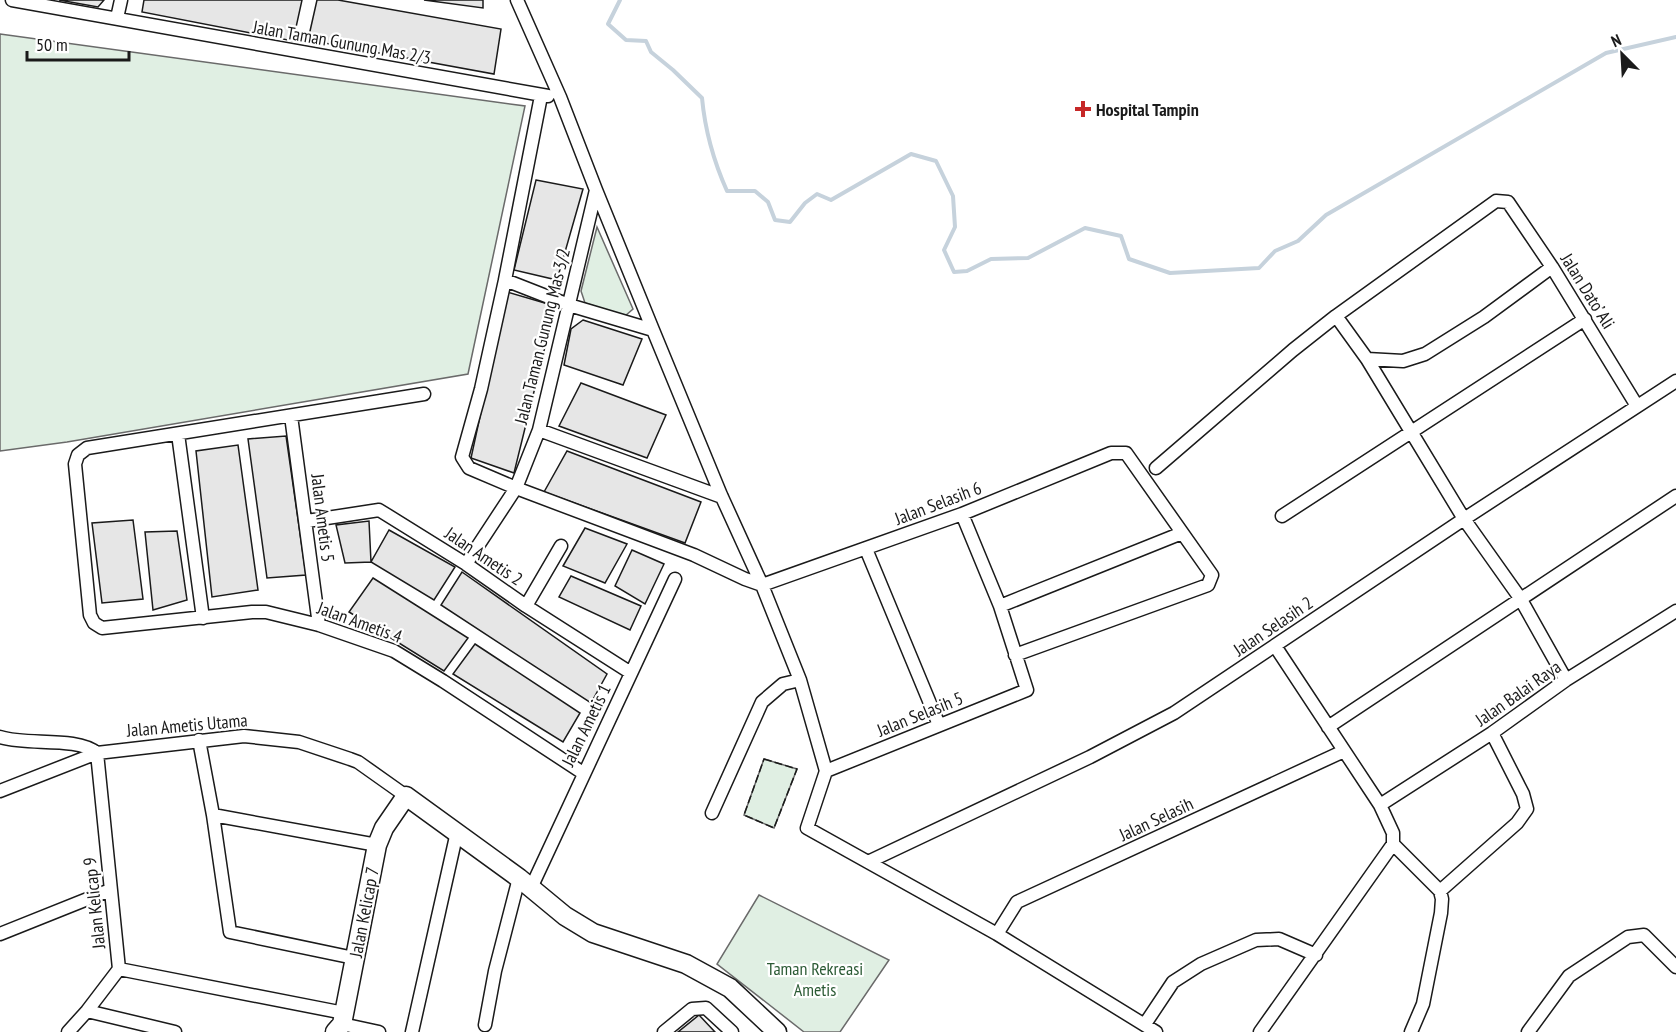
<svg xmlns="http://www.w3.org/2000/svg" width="1676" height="1032" font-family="'PT Sans Narrow',sans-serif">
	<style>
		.green { fill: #e0efe3; stroke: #6a6a6a; stroke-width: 1.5 }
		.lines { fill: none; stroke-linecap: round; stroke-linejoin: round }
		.stream { stroke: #c6d2dc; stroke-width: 4 }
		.building { fill: #e6e6e6; stroke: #1a1a1a; stroke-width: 1.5 }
		.street-casing { stroke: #1a1a1a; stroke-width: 15 }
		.secondary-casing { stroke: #1a1a1a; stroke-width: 21 }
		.street { stroke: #fff; stroke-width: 12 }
		.secondary { stroke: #fff; stroke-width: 18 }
		.fence { stroke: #1a1a1a; stroke-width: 1.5; stroke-dasharray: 8 3; stroke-linecap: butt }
		.poi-dot { fill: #c62828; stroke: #fff; stroke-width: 2 }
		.labels { text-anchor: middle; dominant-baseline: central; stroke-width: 4.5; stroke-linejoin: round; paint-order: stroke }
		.street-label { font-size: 18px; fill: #1a1a1a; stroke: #fff }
		.poi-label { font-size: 18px; font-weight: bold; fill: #1a1a1a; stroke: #fff; text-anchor: start }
		.park-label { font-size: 18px; fill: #2b5a34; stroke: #fff }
	</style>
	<rect width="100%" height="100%" fill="#fff"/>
	<path class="green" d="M0,34L525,106L468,374L67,442L0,451Z
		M597,227L633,309L625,316L585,303L581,291Z
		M764,759L797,769L774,828L744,815Z
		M759,895L889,960L840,1032H804L717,964Z"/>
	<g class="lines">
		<path class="stream" d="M620,0L608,24L626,40L646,41L651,52L673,70L702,98C705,130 714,162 727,191H755L768,202L775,220L790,222L805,203L817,194L831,200L911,154L936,161L953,196L955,227L944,250L954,272L967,271L991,259L1028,258L1085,228L1121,236L1129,259L1170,273L1259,268L1275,251L1298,241L1326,215L1606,53L1676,37"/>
	</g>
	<path class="building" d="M59,0H104L98,7Z
		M144,0H302L293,41L142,12Z
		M317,0H338L501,29L494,74L308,40Z
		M424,0H483V8Z
		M536,180L583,189L557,280L514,270Z
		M507,292L555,306L514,473L471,458Z
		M583,320L642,339L623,385L564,365L571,329Z
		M581,383L666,415L647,458L559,426Z
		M286,436L306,575L267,578L248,439Z
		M238,445L258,590L212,597L196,451Z
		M567,451L701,502L685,543L544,492Z
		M133,520L143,599L102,603L92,523Z
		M369,521L371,562L345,563L336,525Z
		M585,528L627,544L605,583L563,566Z
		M389,530L455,567L434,600L371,562Z
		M177,531L187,600L153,610L145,532Z
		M632,550L664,564L645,604L615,586Z
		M462,572L607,674L591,703L441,605Z
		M571,576L641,606L630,630L559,597Z
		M373,578L468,638L444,671L349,612Z
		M475,644L580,713L563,742L453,674Z
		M699,1015L715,1032H678Z"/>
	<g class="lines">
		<g class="street-casing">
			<path id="street" d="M12,0L548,96
				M517,0L560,97L596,190L653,330L721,495L762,585L800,680L826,771L807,828L997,934L1156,1032
				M117,18L121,0
				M541,96L505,280L481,389L462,457L469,468L516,488L694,555L745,579L762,585L962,514L1111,453H1126L1212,575L1208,585L1015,655
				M505,280L569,305L653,330
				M1336,316L1367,359L1464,519L1520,598L1566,680
				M1367,359L1403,361L1425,354L1484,317L1552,267
				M424,394L87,448L78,455L75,464L90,615L94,623L102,628L252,612H266L319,625L394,651L443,681L583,773
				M291,416L319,625
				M539,430L722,497
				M178,434L203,618
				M1156,468L1293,350L1336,316L1496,201L1508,202L1552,267L1637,406
				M1282,516L1585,319
				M307,521L379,510L466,564L526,606L631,673
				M866,549L939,725
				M466,564L516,488L539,430L596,190
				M526,606L561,546
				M1000,606L1182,533
				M1328,727L1676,496
				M0,737C27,746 76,736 97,753L119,969L87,1011L68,1032
				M199,740L213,815L230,932L354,958
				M826,771L1027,690L1000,606L962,514
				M0,791L97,753L244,736L299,742L350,759L358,762L406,796
				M1380,805L1492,733L1566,680L1676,611
				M712,813L762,702L783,684L800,680
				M213,815L377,845
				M1393,844L1440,891L1442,899L1441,913L1423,1004L1411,1032
				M868,862L1090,757L1174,713L1464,519L1676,381
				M531,888L675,579
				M1440,891L1517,823L1527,809L1523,794L1492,733
				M0,934L110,890
				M997,934L1017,902L1344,751
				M119,969L344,1013
				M87,1011L175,1032
				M342,1024L379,1032
				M1145,1024L1173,982L1201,964L1256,940L1279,939L1316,955
				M485,1025L495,971L519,878
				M412,1032L457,832
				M664,1032L692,1009L706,1008L732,1032
				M1260,1032L1393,844V833L1380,805L1275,646
				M1528,1032L1569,976L1628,937L1644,935L1676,967"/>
		</g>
		<g class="secondary-casing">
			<path id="secondary" d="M335,1032L342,1024L377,845L384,828L406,796L519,878L565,916L593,933L686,964L730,988L777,1032"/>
		</g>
		<use href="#street" class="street"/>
		<use href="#secondary" class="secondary"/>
		<path class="fence" d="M764,759L797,769L774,828L744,815Z"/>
	</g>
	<path class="poi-dot" d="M1080 100h6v6h6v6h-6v6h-6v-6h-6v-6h6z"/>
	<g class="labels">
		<g class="street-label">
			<text transform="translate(342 42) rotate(10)">Jalan Taman Gunung Mas 2/3</text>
			<text transform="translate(1588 291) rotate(58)">Jalan Dato’ Ali</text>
			<text transform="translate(542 336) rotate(-76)">Jalan Taman Gunung Mas 3/2</text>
			<text transform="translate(938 503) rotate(-21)">Jalan Selasih 6</text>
			<text transform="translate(323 518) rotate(83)">Jalan Ametis 5</text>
			<text transform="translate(484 556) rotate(34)">Jalan Ametis 2</text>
			<text transform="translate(360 622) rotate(20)">Jalan Ametis 4</text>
			<text transform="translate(1273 626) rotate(-34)">Jalan Selasih 2</text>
			<text transform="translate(1518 693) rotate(-35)">Jalan Balai Raya</text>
			<text transform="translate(920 714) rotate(-22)">Jalan Selasih 5</text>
			<text transform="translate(187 725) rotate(-5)">Jalan Ametis Utama</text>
			<text transform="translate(586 725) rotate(-64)">Jalan Ametis 1</text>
			<text transform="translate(1156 819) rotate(-25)">Jalan Selasih</text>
			<text transform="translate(94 903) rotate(-96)">Jalan Kelicap 9</text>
			<text transform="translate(364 912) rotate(-79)">Jalan Kelicap 7</text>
		</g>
		<g class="poi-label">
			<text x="1096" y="109">Hospital Tampin</text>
		</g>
		<g class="park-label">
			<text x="815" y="968">Taman Rekreasi<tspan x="815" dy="21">Ametis</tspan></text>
		</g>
	</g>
	<g transform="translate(1622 54) rotate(336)" stroke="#ffffff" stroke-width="4.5" paint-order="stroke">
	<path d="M0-4.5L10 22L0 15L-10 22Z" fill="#1a1a1a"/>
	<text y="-9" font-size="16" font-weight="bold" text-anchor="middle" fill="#1a1a1a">N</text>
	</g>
	<path d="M27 51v9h102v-9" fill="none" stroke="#1a1a1a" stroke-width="3"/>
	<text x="36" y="51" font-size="18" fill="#1a1a1a" stroke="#ffffff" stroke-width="4.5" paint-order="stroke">50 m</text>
</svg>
